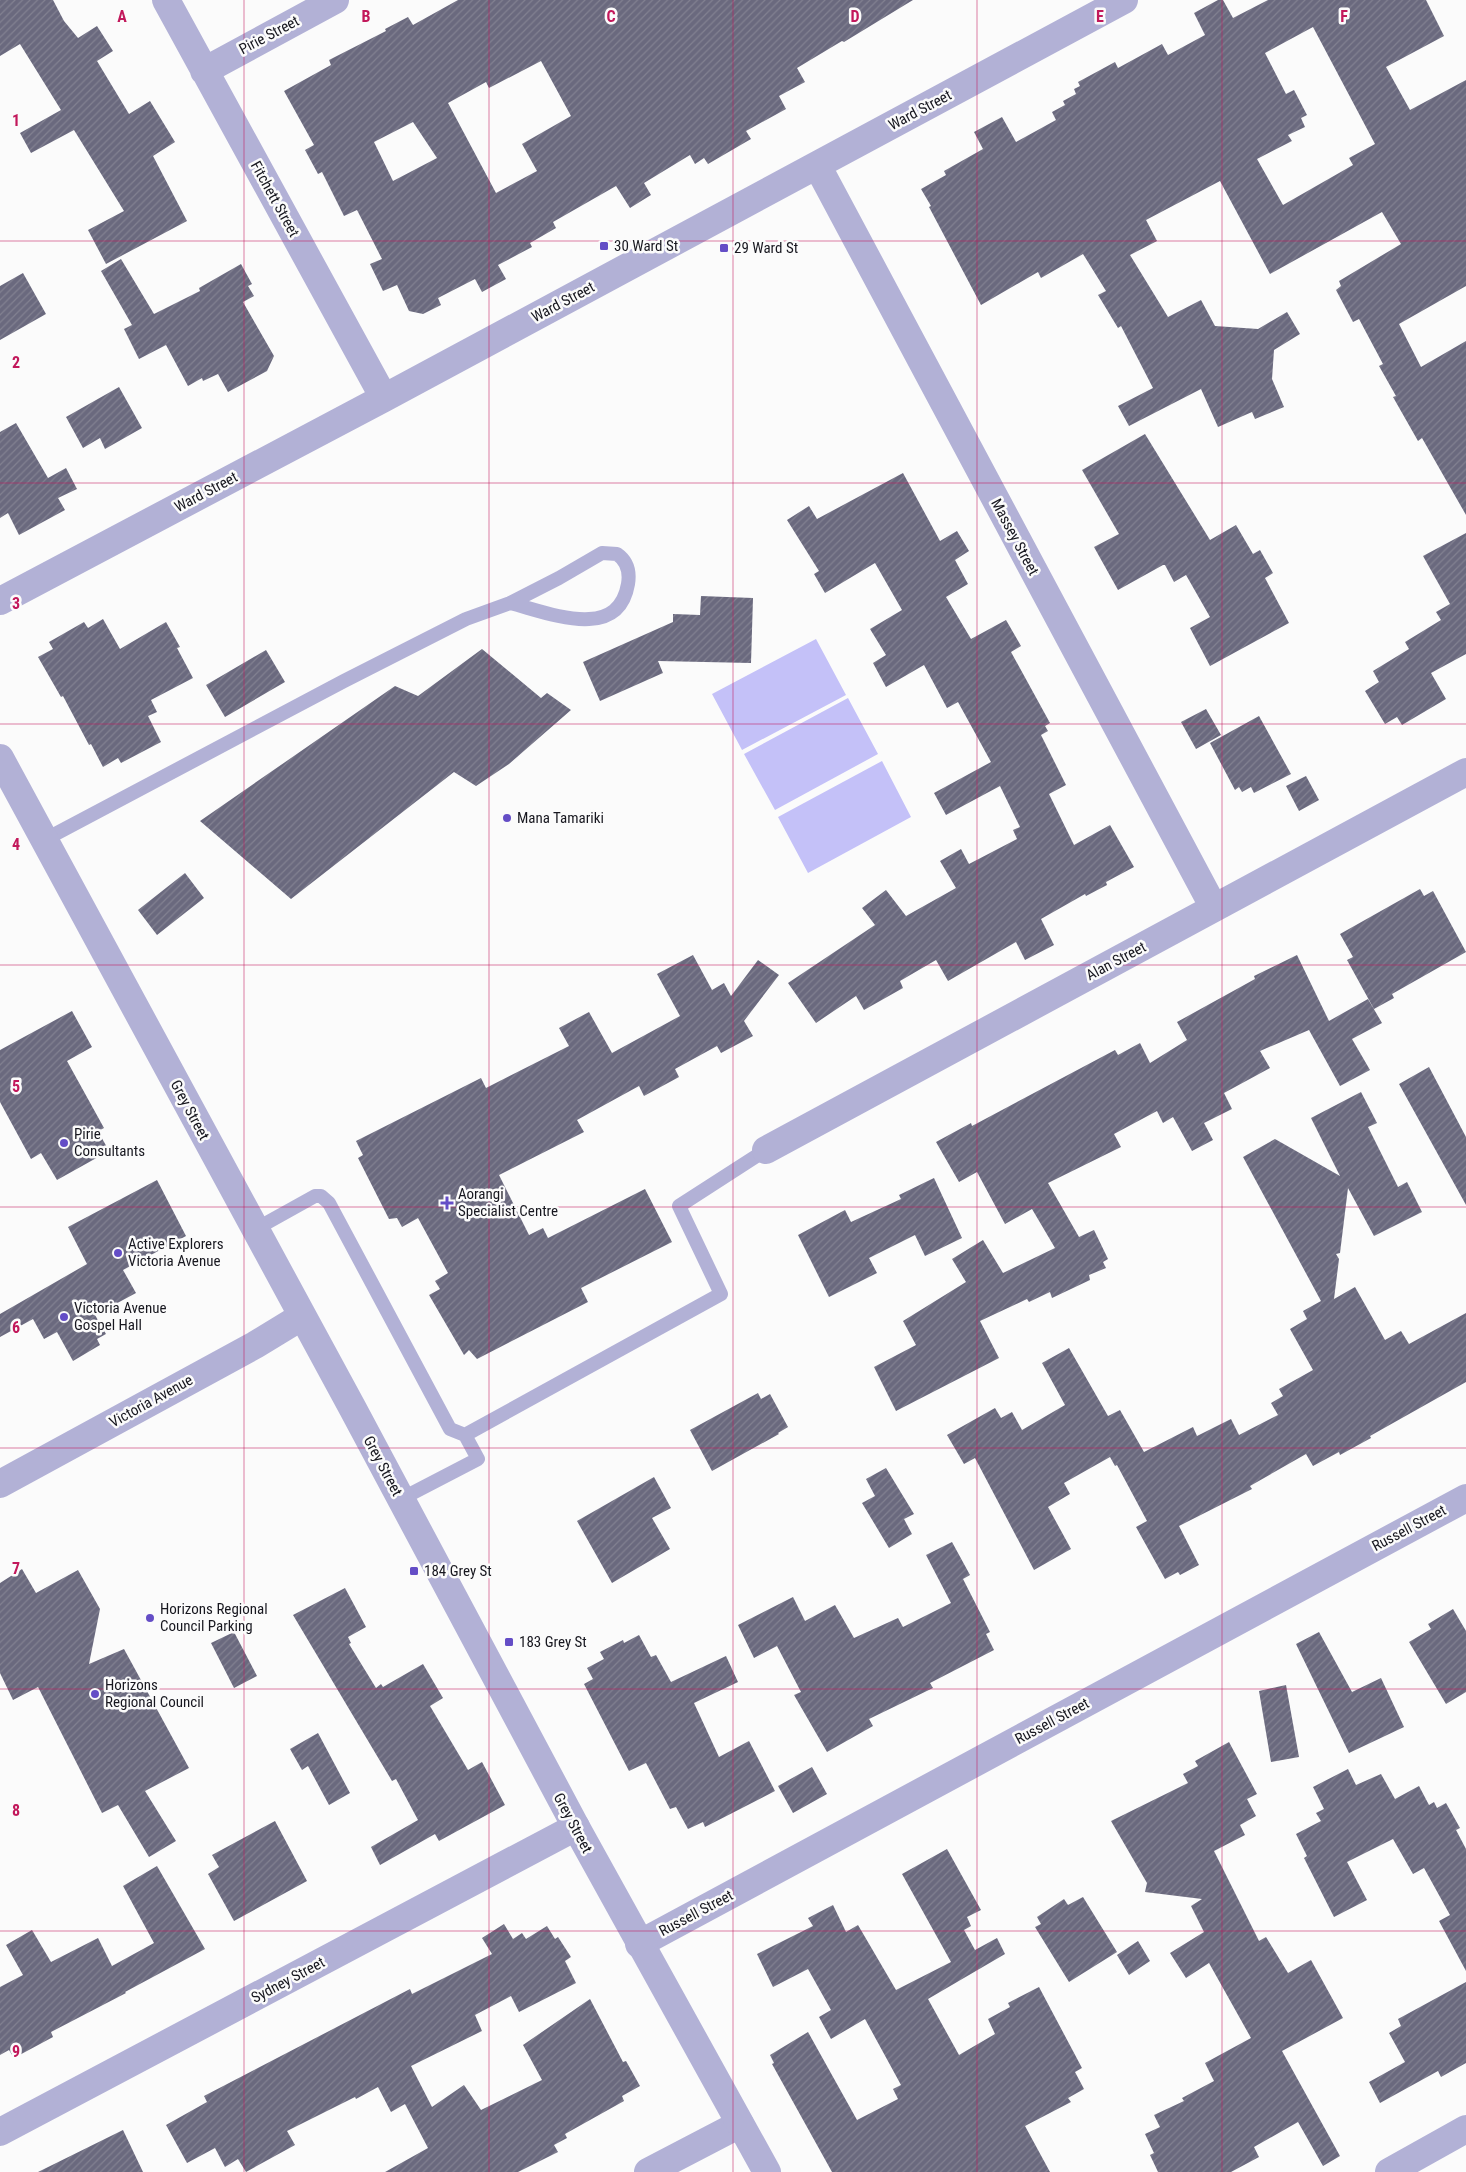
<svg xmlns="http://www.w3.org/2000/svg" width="1466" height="2172" font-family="'Roboto Condensed',sans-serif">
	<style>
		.green { fill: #c4c1f8 }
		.building { fill: url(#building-hatch); fill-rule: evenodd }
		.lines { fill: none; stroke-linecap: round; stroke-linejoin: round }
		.service { stroke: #b2b1d6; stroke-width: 14 }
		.minor { stroke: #b2b1d6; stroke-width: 28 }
		.tertiary { stroke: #b2b1d6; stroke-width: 28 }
		.grid { fill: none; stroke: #c2185b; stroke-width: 1; stroke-opacity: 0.55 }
		.poi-dot { fill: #644dc6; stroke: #fbfbfb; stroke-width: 2 }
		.labels { text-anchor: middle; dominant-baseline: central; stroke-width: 5; stroke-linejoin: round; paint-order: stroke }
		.street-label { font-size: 15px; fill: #17171f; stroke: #fbfbfb }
		.poi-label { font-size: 15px; fill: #17171f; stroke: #fbfbfb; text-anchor: start }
		.grid-label { font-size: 16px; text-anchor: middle; font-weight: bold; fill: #c2185b; stroke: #fbfbfb; stroke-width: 5; stroke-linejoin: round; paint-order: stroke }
	</style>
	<defs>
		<pattern id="building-hatch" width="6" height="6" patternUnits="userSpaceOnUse" patternTransform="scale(1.25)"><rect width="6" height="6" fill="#6a697e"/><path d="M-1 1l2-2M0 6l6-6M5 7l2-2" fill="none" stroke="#828191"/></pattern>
	</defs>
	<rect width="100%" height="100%" fill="#fbfbfb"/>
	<path class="green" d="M816,639L846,695L742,750L712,694Z
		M848,698L878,754L775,810L744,754Z
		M882,761L911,817L808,873L778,817Z"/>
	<path class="building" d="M0,0H53L64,21L78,38L97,26L113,51L97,61L129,114L150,101L175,142L153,156L187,221L106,264L88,230L124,211L74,130L31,153L20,133L61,110L20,44L0,56Z
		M458,0H913L844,42L842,41L797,68L805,82L779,96L786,109L746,131L751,139L708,164L704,158L695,164L690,155L644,183L651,195L630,208L616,186L553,222L556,228L530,243L532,247L498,265L506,279L482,292L475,279L438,298L441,305L423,314L409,311L397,285L383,291L370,264L382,259L357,210L344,216L322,172L318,174L305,150L314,145L284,91L331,65L329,60L386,31L385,29L408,17L413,25ZM541,61L571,116L522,144L537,171L496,193L448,103L486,82L489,88ZM413,122L437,158L393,181L374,142Z
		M1218,0H1223L1233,18L1268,0H1426L1444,36L1386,67L1410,110L1466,80V286L1399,324L1421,367L1466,341V515L1422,438L1418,441L1393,397L1396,396L1379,366L1383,364L1359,319L1353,322L1336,290L1341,286L1339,281L1401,244L1382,212L1270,274L1220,181L1146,220L1157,241L1130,255L1168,317L1201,300L1215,326L1258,329L1287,312L1300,334L1274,350L1272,379L1284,407L1255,419L1252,412L1218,427L1201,389L1129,426L1118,406L1153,388L1121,326L1118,328L1098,295L1106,291L1083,254L1041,278L1038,272L981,305L929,207L931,206L921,189L946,175L944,171L983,149L974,132L1002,117L1016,142L1056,120L1052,112L1065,105L1063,101L1076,94L1074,89L1080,86L1078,82L1115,62L1118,68L1162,44L1168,55L1205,35L1194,13ZM1313,27L1375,144L1349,158L1353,165L1283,205L1257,159L1292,141L1288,135L1305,127L1301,118L1307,115L1294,90L1286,94L1265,53Z
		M121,259L154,314L200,291L199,288L241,264L252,284L248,286L254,296L243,302L274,356L267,371L228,392L218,374L203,381L202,378L188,386L166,345L139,359L124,329L132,325L101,271Z
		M23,273L46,314L0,340V286Z
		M119,387L142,428L105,449L100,438L83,448L66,417Z
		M16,423L48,478L66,468L77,489L58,498L65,510L19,535L8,513L0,518V432Z
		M1145,434L1210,540L1236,525L1253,554L1260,550L1273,573L1265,578L1289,623L1210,666L1190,628L1210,617L1186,575L1174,582L1165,565H1163L1118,590L1094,547L1119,534L1082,470Z
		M903,473L940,541L957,531L969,551L955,560L968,584L946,597L971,639L1006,620L1021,646L1011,652L1050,723L1045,726L1048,731L1041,735L1066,785L1049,794L1074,845L1110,825L1134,867L1106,882L1107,885L1086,896L1085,894L1041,919L1054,945L1025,960L1016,942L948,981L936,960L900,981L903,988L864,1010L856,996L816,1023L788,983L875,925L862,908L886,890L906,916L956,888L940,861L961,849L969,864L1017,839L1013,830L1020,827L1000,786L946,815L934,793L991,762L958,702L947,708L924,665L886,687L873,663L886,655L870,629L902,610L875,563L825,593L814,574L819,571L787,520L809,506L817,519Z
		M1466,533V654L1431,673L1446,699L1402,725L1397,717L1385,724L1365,691L1379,682L1373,671L1409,649L1405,642L1441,620L1436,612L1450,604L1423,556Z
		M701,596L753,598L751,663L658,661L663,673L600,701L583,662L673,622V614L700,615Z
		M103,619L120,649L166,622L180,647L177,648L193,678L151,700L157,712L148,716L161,742L121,763L118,758L103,767L91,744L89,745L63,696L61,697L38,657L53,649L49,642L84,622L88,628Z
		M482,649L541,698L547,693L571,710L509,764L476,786L454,772L291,899L200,821L395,686L418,696Z
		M266,650L285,682L225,717L206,685Z
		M1206,709L1221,735L1196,749L1181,722Z
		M1259,716L1291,774L1254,793L1251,787L1242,792L1239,787L1235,790L1210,743Z
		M1306,776L1319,800L1299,811L1286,786Z
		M185,873L204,898L157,935L138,910Z
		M1420,889L1424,896L1433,891L1466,952L1392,994L1394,998L1374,1009L1347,960L1353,957L1340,934Z
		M693,955L712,990L724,983L731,996L758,960L779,975L744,1021L753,1036L721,1053L717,1046L675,1069L679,1077L644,1096L639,1086L577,1120L584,1132L499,1175L529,1235L543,1228L548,1238L645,1189L672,1242L581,1288L588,1302L477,1359L469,1350L464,1355L429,1295L440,1289L435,1281L448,1273L418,1218L402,1227L397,1218L389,1219L358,1158L363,1155L356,1141L481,1078L486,1088L569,1046L559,1028L589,1012L612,1053L680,1016L657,974Z
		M1297,955L1329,1021L1368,999L1382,1023L1352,1039L1370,1070L1340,1086L1309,1030L1260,1051L1270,1068L1224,1093L1232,1109L1204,1123L1213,1140L1192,1151L1173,1117L1163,1123L1157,1111L1114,1134L1121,1147L1048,1183L1079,1237L1094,1230L1108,1259L1103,1262L1106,1268L1089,1275L1090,1280L1052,1298L1050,1292L1029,1302L1027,1299L980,1321L999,1358L896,1411L874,1367L916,1345L903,1321L966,1282L952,1259L983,1240L1003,1273L1055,1248L1032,1209L1005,1224L977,1172L959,1182L936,1142L971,1123L972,1126L1115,1050L1118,1055L1140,1043L1150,1063L1187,1040L1177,1022L1255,979L1254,976Z
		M72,1011L92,1047L67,1061L104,1128L98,1131L109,1151L57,1180L41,1153L31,1159L0,1102V1050Z
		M1429,1067L1466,1137V1205L1399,1084Z
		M1361,1092L1377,1123L1368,1127L1398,1187L1407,1182L1422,1212L1374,1236L1348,1188L1340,1253L1336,1254L1339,1259L1334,1299L1355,1287L1385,1340L1401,1331L1409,1344L1466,1313V1382L1370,1436L1371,1438L1340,1455L1339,1452L1313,1466L1306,1454L1250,1486L1252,1489L1179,1526L1199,1565L1180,1575L1178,1572L1165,1579L1136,1527L1147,1521L1117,1465L1115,1466L1110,1457L1064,1483L1070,1494L1048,1507L1071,1549L1034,1570L975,1458L964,1464L947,1435L995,1408L1001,1418L1012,1412L1022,1430L1065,1405L1042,1363L1069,1348L1108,1416L1120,1410L1144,1452L1193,1427L1197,1436L1231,1419L1239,1435L1278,1415L1271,1403L1283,1396L1279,1389L1313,1370L1290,1329L1307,1319L1303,1311L1321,1301L1243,1157L1275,1139L1340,1176L1311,1118Z
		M934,1178L962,1238L925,1256L915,1235L869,1258L877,1273L829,1297L798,1235L845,1210L851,1222L901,1199L899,1195Z
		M157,1180L186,1236L123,1270L136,1293L95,1315L106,1334L97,1339L100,1345L73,1361L57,1332L44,1339L33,1319L0,1337V1314L87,1264L68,1227Z
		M758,1393L761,1399L770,1394L788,1427L778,1433L779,1434L712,1471L690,1430Z
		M886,1468L914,1514L904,1519L912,1534L889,1548L862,1503L875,1496L866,1479Z
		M654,1477L671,1508L652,1518L670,1549L612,1583L577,1521Z
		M952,1542L970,1575L963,1579L990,1632L986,1634L994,1650L930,1683L933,1688L869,1719L873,1726L827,1752L794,1695L801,1692L777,1646L754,1658L738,1625L793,1597L805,1621L835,1605L854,1638L898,1618L903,1627L951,1603L926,1555Z
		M22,1569L36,1593L78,1570L100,1609L89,1664L124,1649L189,1768L145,1791L176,1841L149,1857L118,1805L102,1813L38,1687L13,1700L0,1673V1583Z
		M345,1588L366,1627L348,1637L351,1643L349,1644L376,1688L381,1684L383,1687L423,1664L443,1698L430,1706L468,1770L482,1762L505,1805L439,1841L435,1834L380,1865L371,1847L418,1820L396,1779L392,1781L293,1615Z
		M1453,1609L1466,1631V1692L1446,1704L1409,1642L1431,1629L1428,1624Z
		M234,1632L257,1676L234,1688L211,1643Z
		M1319,1632L1352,1692L1381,1678L1404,1727L1349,1753L1296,1644Z
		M639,1635L651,1657L656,1655L671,1682L726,1656L738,1682L694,1703L719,1757L749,1741L775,1791L705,1827L703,1822L688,1829L676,1807L670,1809L646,1763L629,1771L584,1684L593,1679L587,1668L604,1659L600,1652L623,1640L624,1643Z
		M1286,1685L1299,1757L1271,1762L1259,1691Z
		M318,1733L350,1793L329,1805L308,1766L302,1770L290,1749Z
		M1229,1742L1257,1794L1247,1799L1256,1816L1240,1825L1245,1835L1214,1851L1259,1941L1266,1937L1288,1973L1311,1960L1343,2018L1282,2051L1340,2156L1323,2166L1298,2122L1254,2147L1259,2157L1231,2172H1158L1150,2155L1154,2153L1145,2134L1160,2127L1154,2115L1184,2101L1182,2098L1214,2081L1205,2063L1251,2038L1209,1963L1186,1978L1170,1953L1204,1932L1191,1906L1202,1899L1145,1892L1147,1883L1111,1821L1188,1783L1183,1774L1198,1766L1195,1761Z
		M812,1767L827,1794L793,1813L778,1786Z
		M1348,1769L1356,1785L1381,1774L1395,1799L1419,1786L1429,1805L1434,1802L1437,1808L1446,1803L1460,1828L1456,1830L1466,1849V1971L1439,1921L1450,1915L1424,1868L1413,1874L1393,1839L1347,1862L1367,1900L1334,1917L1304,1858L1307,1856L1296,1834L1321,1821L1316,1813L1324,1809L1313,1787Z
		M275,1821L307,1881L234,1921L208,1874L219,1867L212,1855Z
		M947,1849L981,1910L967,1917L971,1926L964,1930L975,1950L997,1938L1005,1954L928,1999L959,2055L995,2034L988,2019L1010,2007L1008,2003L1039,1987L1082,2068L1075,2072L1084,2089L1068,2098L1071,2102L1025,2126L1050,2172H832L772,2064L774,2063L770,2055L808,2032L857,2120L898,2099L893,2089L901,2085L865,2019L831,2039L819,2017L831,2010L808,1969L773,1987L757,1954L813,1926L808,1918L833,1905L846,1932L858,1925L896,1990L951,1962L902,1874Z
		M157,1866L205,1949L125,1992L126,1993L51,2032L53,2037L14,2058L9,2050L0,2055V1987L23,1975L6,1945L32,1930L51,1962L98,1938L112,1966L154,1943L123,1886Z
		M1083,1897L1117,1952L1069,1982L1035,1927L1041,1924L1037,1917L1064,1899L1068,1905Z
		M504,1924L513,1939L522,1933L526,1939L547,1926L555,1939L558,1937L571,1957L565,1961L576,1983L519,2012L511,1996L475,2015L482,2031L411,2066L432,2107L464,2085L481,2110L542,2080L523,2045L590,1999L623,2062L626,2061L640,2086L622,2096L624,2101L565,2134L567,2138L554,2145L558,2152L518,2172H385L428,2148L405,2104L391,2112L378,2087L356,2099L355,2097L287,2131L295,2145L246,2172L238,2159L225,2167L215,2148L187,2163L166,2125L207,2102L204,2096L410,1989L412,1994L492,1954L482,1938Z
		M1138,1941L1150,1961L1129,1975L1117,1955Z
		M1466,1982V2063L1441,2077L1438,2071L1380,2103L1369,2082L1405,2062L1389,2033L1401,2026L1398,2019Z
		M123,2130L143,2172H38Z"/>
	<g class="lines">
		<path class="service" d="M44,840L344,681L466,619L510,603L559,578L602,553L617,554C627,561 630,572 628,584C618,643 547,612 510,603
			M254,1230L315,1196H321L329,1203L450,1429L465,1435
			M401,1499L478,1459L465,1435L721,1294L679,1206L766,1150"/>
		<path class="minor" d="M166,0L384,398
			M204,71L335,0
			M817,165L1214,908
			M0,601L384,398L1124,0
			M766,1150L1466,772
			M639,1944L1466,1498
			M0,2132L576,1827
			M648,2172L740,2124
			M1389,2172L1466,2129"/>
		<path class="tertiary" d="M0,758L353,1409L576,1827L767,2172
			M0,1484L255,1345L301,1317"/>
	</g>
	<path class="grid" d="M244,0V2172M489,0V2172M733,0V2172M977,0V2172M1222,0V2172M0,241H1466M0,483H1466M0,724H1466M0,965H1466M0,1207H1466M0,1448H1466M0,1689H1466M0,1931H1466"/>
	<g class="poi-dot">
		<rect x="599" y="241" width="10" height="10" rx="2.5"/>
		<rect x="719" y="243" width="10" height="10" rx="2.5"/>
		<circle cx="507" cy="818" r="5"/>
		<circle cx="64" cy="1143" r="5"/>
		<path d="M444.5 1195.5h5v5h5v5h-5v5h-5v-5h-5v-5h5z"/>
		<circle cx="118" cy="1253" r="5"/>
		<circle cx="64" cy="1317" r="5"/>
		<rect x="409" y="1566" width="10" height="10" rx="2.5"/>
		<circle cx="150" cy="1618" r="5"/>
		<rect x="504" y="1637" width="10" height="10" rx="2.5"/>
		<circle cx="95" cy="1694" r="5"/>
	</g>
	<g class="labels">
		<g class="street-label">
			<text transform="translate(269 35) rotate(-28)">Pirie Street</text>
			<text transform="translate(920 110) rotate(-28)">Ward Street</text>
			<text transform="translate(275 199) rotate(61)">Fitchett Street</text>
			<text transform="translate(563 302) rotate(-28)">Ward Street</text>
			<text transform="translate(206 492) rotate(-28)">Ward Street</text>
			<text transform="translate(1015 537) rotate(62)">Massey Street</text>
			<text transform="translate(1116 961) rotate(-28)">Alan Street</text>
			<text transform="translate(190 1110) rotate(62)">Grey Street</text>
			<text transform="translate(151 1401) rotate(-29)">Victoria Avenue</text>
			<text transform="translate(383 1466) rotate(62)">Grey Street</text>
			<text transform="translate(1409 1528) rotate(-28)">Russell Street</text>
			<text transform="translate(1052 1721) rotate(-28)">Russell Street</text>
			<text transform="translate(573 1823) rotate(62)">Grey Street</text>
			<text transform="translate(696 1913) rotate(-28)">Russell Street</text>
			<text transform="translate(288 1980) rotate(-28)">Sydney Street</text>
		</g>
		<g class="poi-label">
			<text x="614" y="246">30 Ward St</text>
			<text x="734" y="248">29 Ward St</text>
			<text x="517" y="818">Mana Tamariki</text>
			<text x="74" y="1134">Pirie<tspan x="74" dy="17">Consultants</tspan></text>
			<text x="458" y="1194">Aorangi<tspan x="458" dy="17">Specialist Centre</tspan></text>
			<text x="128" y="1244">Active Explorers<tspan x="128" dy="17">Victoria Avenue</tspan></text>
			<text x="74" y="1308">Victoria Avenue<tspan x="74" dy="17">Gospel Hall</tspan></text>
			<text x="424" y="1571">184 Grey St</text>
			<text x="160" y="1609">Horizons Regional<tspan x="160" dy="17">Council Parking</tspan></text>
			<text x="519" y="1642">183 Grey St</text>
			<text x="105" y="1685">Horizons<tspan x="105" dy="17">Regional Council</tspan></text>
		</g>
	</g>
	<g class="grid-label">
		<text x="122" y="22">A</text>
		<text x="366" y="22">B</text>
		<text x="611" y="22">C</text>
		<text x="855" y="22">D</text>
		<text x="1100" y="22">E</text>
		<text x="1344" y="22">F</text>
		<text x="16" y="126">1</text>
		<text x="16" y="368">2</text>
		<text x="16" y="609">3</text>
		<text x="16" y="850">4</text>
		<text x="16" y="1092">5</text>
		<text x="16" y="1333">6</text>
		<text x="16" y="1574">7</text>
		<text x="16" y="1816">8</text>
		<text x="16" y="2057">9</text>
	</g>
</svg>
